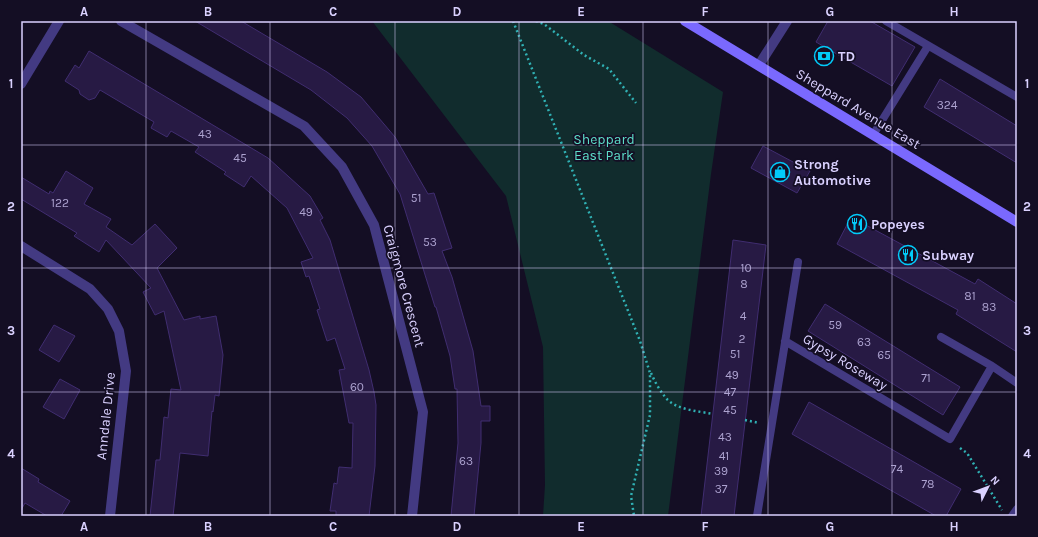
<svg xmlns="http://www.w3.org/2000/svg" width="1038" height="537" font-family="Karla,sans-serif">
	<style>
		.green { fill: #112c2d }
		.building { fill: #271a44; stroke: #402d70 }
		.lines { fill: none; stroke-linecap: round; stroke-linejoin: round }
		.path { stroke: #30b1b4; stroke-width: 2.5; stroke-dasharray: 2 3; stroke-linecap: butt }
		.lane { stroke: #433a82; stroke-width: 8 }
		.street { stroke: #433a82; stroke-width: 10 }
		.secondary { stroke: #7a69fe; stroke-width: 10 }
		.grid { fill: none; stroke: #dad1ff; stroke-width: 1; stroke-opacity: 0.55 }
		.labels { text-anchor: middle; dominant-baseline: central; stroke-width: 3.5; stroke-linejoin: round; paint-order: stroke }
		.number-label { font-size: 12px; fill: #ada3d0 }
		.poi-label { font-size: 14px; font-weight: bold; fill: #dad1ff; stroke: #140e24; text-anchor: start }
		.street-label { font-size: 14px; fill: #dad1ff; stroke: #140e24 }
		.park-label { font-size: 14px; fill: #5ddec9; stroke: #140e24 }
		.neatline { fill: none; stroke: #dad1ff; stroke-width: 1.5 }
		.grid-label { font-size: 13px; text-anchor: middle; font-weight: bold; fill: #dad1ff }
	</style>
	<rect width="100%" height="100%" fill="#140e24"/>
	<path class="green" d="M372,21H608L723,92L711,174L668,516H543L545,485L543,347L506,196Z"/>
	<path class="building" d="M195,21H241L327,72L361,97L395,137L428,194L434,193L452,248L442,251L452,277L473,351L481,406H490V421H481V443L474,516H451L458,443L457,389H455L450,356L436,307H435L400,194L372,146L347,118L311,90Z
		M828,21H870L915,47L892,86L816,42Z
		M89,51L268,158L310,196L323,218L320,220L330,240L369,370L374,392L376,405L375,466L369,516H336V511H330L334,483L337,484L339,467L352,468L353,423H349L339,370L345,369L335,338L327,341L317,310L320,309L309,276L306,277L301,262L313,258L287,208L251,176L244,187L224,174L226,172L195,152L199,147L171,131L167,137L151,128L154,122L100,90L95,98L89,100L80,94L79,90L65,81L75,65L79,68Z
		M940,79L1017,126V163L924,107Z
		M763,146L810,171L797,193L751,168Z
		M66,171L93,188L84,204L111,219L106,227L132,245L155,224L177,248L157,268L184,320L200,316V319L216,316L223,355L219,396L215,395L213,412L212,411L208,456L180,453L173,516H150L156,460H160L164,417L168,418L171,389L181,390L164,311L155,315L143,292L151,288L106,240L99,252L74,236L77,233L21,199V177L49,194L50,191L53,193Z
		M851,217L975,284L978,279L1017,304V352L956,314L958,310L837,244Z
		M733,240L766,245L734,516H701Z
		M825,304L960,387L943,415L808,331Z
		M54,325L75,336L59,362L39,350Z
		M60,379L80,390L64,419L43,407Z
		M809,402L961,489L946,516H936L792,434Z
		M21,468L39,479L38,482L70,501L61,516H47L25,503L21,510Z"/>
	<g class="lines">
		<path class="path" d="M513,21L640,341L650,373V415L631,496L634,516
			M536,21L544,24L584,55L609,69L636,103
			M651,373C655,382 660,391 666,398C676,410 698,411 713,414
			M745,420L759,423
			M960,448L967,453L1002,510"/>
		<path class="lane" d="M886,21L1017,97
			M873,135L928,46
			M941,337L992,366L1017,383
			M785,341L950,439L992,366
			M757,516L798,262
			M1012,516L1017,509"/>
		<path class="street" d="M121,21L304,126L342,167L374,225L423,412L412,516
			M759,65L787,21
			M21,84L59,21
			M21,246L90,289L108,309L119,331L126,371L110,516"/>
		<path class="secondary" d="M685,21L1017,222"/>
	</g>
	<path class="grid" d="M146,21V516M270,21V516M395,21V516M519,21V516M643,21V516M768,21V516M892,21V516M21,145H1017M21,268H1017M21,392H1017"/>
	<defs>
		<g id="bank-ring" transform="scale(1)"><circle r="9.5" fill="#140e24" stroke="#02cbfa" stroke-width="1.5"/><path d="M-6-4H6V4H-6ZM0-2.3a2.3 2.3 0 1 0 0 4.6a2.3 2.3 0 1 0 0-4.6Z" fill="#02cbfa"/></g>
		<g id="shop-ring" transform="scale(1)"><circle r="9.5" fill="#140e24" stroke="#02cbfa" stroke-width="1.5"/><path d="M-5-2.5h2.3a2.7 3.5 0 0 1 5.4 0H5L5.5 6h-11ZM-1.5-2.5h3a1.5 2.3 0 0 0-3 0Z" fill="#02cbfa"/></g>
		<g id="restaurant-ring" transform="scale(1)"><circle r="9.5" fill="#140e24" stroke="#02cbfa" stroke-width="1.5"/><path d="M-5-6h1v4h1v-4h1v4h1v-4h1v5L-1.5 .5V6h-2V.5L-5-1ZM5-6V6H3V1.5H1.5Q1.5-4 5-6Z" fill="#02cbfa"/></g>
	</defs>
	<g fill-rule="evenodd">
		<use href="#bank-ring" x="824" y="56"/>
		<use href="#shop-ring" x="780" y="172"/>
		<use href="#restaurant-ring" x="857" y="224"/>
		<use href="#restaurant-ring" x="908" y="255"/>
	</g>
	<g class="labels">
		<g class="number-label">
			<text x="947" y="105">324</text>
			<text x="205" y="134">43</text>
			<text x="240" y="158">45</text>
			<text x="416" y="198">51</text>
			<text x="60" y="203">122</text>
			<text x="306" y="212">49</text>
			<text x="430" y="242">53</text>
			<text x="746" y="268">10</text>
			<text x="744" y="284">8</text>
			<text x="970" y="296">81</text>
			<text x="989" y="307">83</text>
			<text x="743" y="316">4</text>
			<text x="835" y="325">59</text>
			<text x="742" y="339">2</text>
			<text x="864" y="342">63</text>
			<text x="735" y="354">51</text>
			<text x="884" y="355">65</text>
			<text x="732" y="375">49</text>
			<text x="926" y="378">71</text>
			<text x="357" y="387">60</text>
			<text x="730" y="392">47</text>
			<text x="730" y="410">45</text>
			<text x="725" y="437">43</text>
			<text x="724" y="456">41</text>
			<text x="466" y="461">63</text>
			<text x="897" y="469">74</text>
			<text x="721" y="471">39</text>
			<text x="928" y="484">78</text>
			<text x="721" y="489">37</text>
		</g>
		<g class="poi-label">
			<text x="838" y="56">TD</text>
			<text x="794" y="164">Strong<tspan x="794" dy="16">Automotive</tspan></text>
			<text x="871" y="224">Popeyes</text>
			<text x="922" y="255">Subway</text>
		</g>
		<g class="street-label">
			<text transform="translate(858 109) rotate(31)">Sheppard Avenue East</text>
			<text transform="translate(404 286) rotate(75)">Craigmore Crescent</text>
			<text transform="translate(845 362) rotate(31)">Gypsy Roseway</text>
			<text transform="translate(106 416) rotate(-84)">Anndale Drive</text>
		</g>
		<g class="park-label">
			<text x="604" y="139">Sheppard<tspan x="604" dy="16">East Park</tspan></text>
		</g>
	</g>
	<rect width="1038" height="537" fill="none" stroke="#140e24" stroke-width="44"/>
	<g transform="translate(988 487) rotate(48)" stroke="#140e24" stroke-width="3" paint-order="stroke">
	<path d="M0-3L7 15L0 10L-7 15Z" fill="#dad1ff"/>
	<text y="-6" font-size="11" font-weight="bold" text-anchor="middle" fill="#dad1ff">N</text>
	</g>
	<rect x="22" y="22" width="994" height="493" class="neatline"/>
	<g class="grid-label">
		<text x="84" y="16">A</text>
		<text x="208" y="16">B</text>
		<text x="333" y="16">C</text>
		<text x="457" y="16">D</text>
		<text x="581" y="16">E</text>
		<text x="705" y="16">F</text>
		<text x="830" y="16">G</text>
		<text x="954" y="16">H</text>
		<text x="11" y="88">1</text>
		<text x="1027" y="88">1</text>
		<text x="11" y="211">2</text>
		<text x="1027" y="211">2</text>
		<text x="11" y="335">3</text>
		<text x="1027" y="335">3</text>
		<text x="11" y="458">4</text>
		<text x="1027" y="458">4</text>
		<text x="84" y="531">A</text>
		<text x="208" y="531">B</text>
		<text x="333" y="531">C</text>
		<text x="457" y="531">D</text>
		<text x="581" y="531">E</text>
		<text x="705" y="531">F</text>
		<text x="830" y="531">G</text>
		<text x="954" y="531">H</text>
	</g>
</svg>
